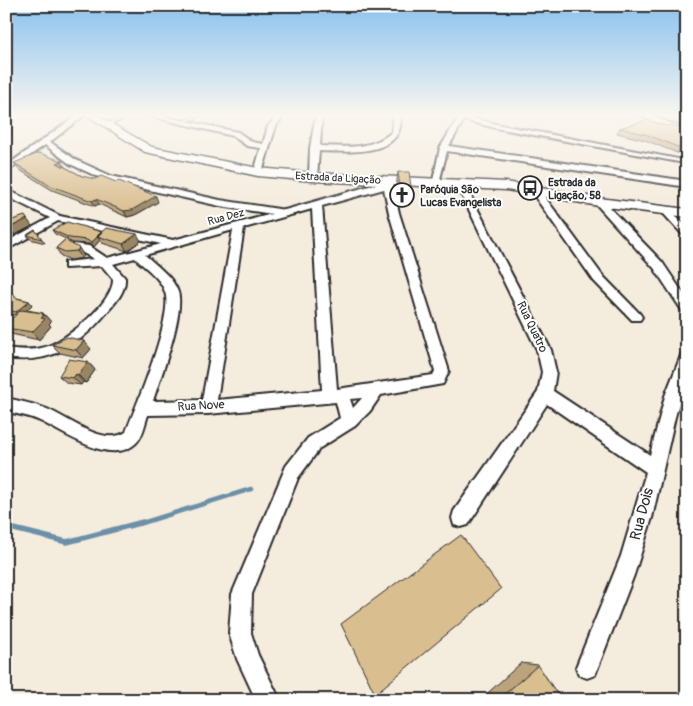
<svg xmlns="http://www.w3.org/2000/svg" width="693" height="706" font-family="Pangolin,sans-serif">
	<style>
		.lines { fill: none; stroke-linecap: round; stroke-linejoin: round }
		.stream-far1 { stroke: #6c90a7; stroke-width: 4.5 }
		.stream { stroke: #6c90a7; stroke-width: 5.5 }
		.lane-casing { stroke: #2b2b2b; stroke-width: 4 }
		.street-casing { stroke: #2b2b2b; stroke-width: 4 }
		.secondary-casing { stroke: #2b2b2b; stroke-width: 3 }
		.lane { fill: #fff; fill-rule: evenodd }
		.street { fill: #fff; fill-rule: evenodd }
		.secondary { fill: #fff; fill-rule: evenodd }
		.wall { fill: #bba37b; stroke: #2b2b2b }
		.shaded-wall { fill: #988564; stroke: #2b2b2b }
		.building { fill: #d9be8f; stroke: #2b2b2b }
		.labels { text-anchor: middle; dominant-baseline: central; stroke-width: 4; stroke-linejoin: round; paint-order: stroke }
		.far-street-label { font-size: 11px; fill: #2b2b2b; stroke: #fff }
		.far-poi-label { font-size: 11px; font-weight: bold; fill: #2b2b2b; stroke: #fff; text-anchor: start }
		.street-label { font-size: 12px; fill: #2b2b2b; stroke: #fff }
		.near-street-label { font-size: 15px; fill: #2b2b2b; stroke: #fff }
	</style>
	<rect width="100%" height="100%" fill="#f4ecdd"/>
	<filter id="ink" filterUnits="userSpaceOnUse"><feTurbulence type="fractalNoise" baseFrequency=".02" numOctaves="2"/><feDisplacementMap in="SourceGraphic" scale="10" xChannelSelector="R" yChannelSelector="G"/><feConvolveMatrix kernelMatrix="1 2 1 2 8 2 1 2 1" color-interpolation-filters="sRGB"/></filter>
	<g filter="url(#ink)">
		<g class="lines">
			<path class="stream-far1" d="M139,524L251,489"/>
			<path class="stream" d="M6,527L67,542L143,522"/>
			<g class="lane-casing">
				<path id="lane" d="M130,114H134L107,126L104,125Z
					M198,114H202L183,124L180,123Z"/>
			</g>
			<g class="street-casing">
				<path id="street" d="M79,114H86L50,142L76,160L111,176L220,200L285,210L394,179L401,181L393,186L399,213L449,371L443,384L381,395L370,411L355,426L320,448L298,478L252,594L251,633L258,655L280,700H256L237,659L229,633L232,594L286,466L308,438L340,418L336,402L208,414L148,415C145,423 143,437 136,443C111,467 64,432 40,421C30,416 18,414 6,412V398C20,401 34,404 47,409C69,418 103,447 126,432C136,406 174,316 165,292C161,278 144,267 135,258L113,264L125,278C126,291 116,302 108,311C80,345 51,365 6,358V348C19,350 32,351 45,347C66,341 114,302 113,279L102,266L65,268V262L94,259L74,248V244L89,246L107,258L161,244L58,221L6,250V242L50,218L6,196V189L60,216L173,240L272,214L220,206L105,180L70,164L45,145L6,172V166ZM384,189L389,213L435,371L433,375L337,389L322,206ZM312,209L322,390L217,400L244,228ZM233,230L202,400L153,401C160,378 185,314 178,292C173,277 156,265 145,255ZM362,398L353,408L350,399Z
					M141,114H152L238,132L252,142L263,144L268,126L279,114H285L276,126L262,172L258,175L254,172L261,148L247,146L233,136Z
					M316,114H322L320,146C346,147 371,150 392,132L394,114H400C407,157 348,152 319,151L317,177L313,180L309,177L310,148Z
					M447,114H457L496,124L683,160L679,162L496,128L464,120L449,146L687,181V187L447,151L439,183L432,185L440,148L458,118Z
					M636,114H645L687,129V134Z
					M460,180L464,183L551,350L556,372L553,391L650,455L665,396L682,353L687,352V376L675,417L652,518L634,575L595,675L587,678L579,675L576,667L621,556L646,472L547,404L468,525L461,527L454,525L452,518L454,511L538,392L542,372L537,350L456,183Z
					M533,189H539L602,275L640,314L642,317L640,320H632L594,281L531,191Z
					M596,200H602L662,262L687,299V313L683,312L654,268L596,204Z
					M662,208H668L687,227V236L683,235L662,212Z"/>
			</g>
			<g class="secondary-casing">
				<path id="secondary" d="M85,114H95L152,147L258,168L313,173L506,182L599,198L687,209V217L599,206L506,190L313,181L258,176L145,152Z"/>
			</g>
			<use href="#lane" class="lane"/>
			<use href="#street" class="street"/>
			<use href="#secondary" class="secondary"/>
		</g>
		<path class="wall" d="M648,120L687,150L677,153L645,140L617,133L620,128Z
			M14,163L65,167L82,176L158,202L135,215L127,217L99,204L95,206L52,190L18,169Z
			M398,172L411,186L409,203L398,202L396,188Z
			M6,222L32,226L15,235L10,234L6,236Z
			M35,230L45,243L30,239L27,235Z
			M52,230L102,232L141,241L127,251L102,243L100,240L94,247L89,244L73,243L69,241L71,244L84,256L82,258L71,260L61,256L56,248L66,239L55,234Z
			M12,292L17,298L29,301L32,305L27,310L43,313L51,322L49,324L51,326L39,340L11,334L6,330V324L16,315L12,314L8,310Z
			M52,345L91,349L83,358L60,353Z
			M88,362L95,370L86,383L83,382L81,385L67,383L59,376Z
			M521,663L538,665L561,700H480Z"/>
		<path class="shaded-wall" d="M687,146V150L677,153L680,148Z
			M62,161L65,167L57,163Z
			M156,196L158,202L135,215L127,217L124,211Z
			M96,199L99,204L95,206L92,201Z
			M27,219L32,226L15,235L9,228Z
			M6,229L10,234L6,236Z
			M137,234L141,241L127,251L123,244Z
			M98,236L100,240L94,247L91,243Z
			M79,248L84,256L82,258L77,251Z
			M29,301L32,305L20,316L16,312Z
			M43,313L51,322L49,324L51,326L39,340L32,332L41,318L42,315Z
			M84,341L91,349L83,358L76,350Z
			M88,362L95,370L86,383L78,375Z
			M76,374L83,382L81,385L73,378Z"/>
		<path class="building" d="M648,120L666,126L671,125L682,128L687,130V146L680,148L648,135L620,128Z
			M39,153L62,161L57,163L82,176L95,179L101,176L116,182L119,181L156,196L132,210L124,211L96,199L92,201L49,185L14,163Z
			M398,172H409L411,186H400Z
			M25,216L27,219L9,228H6V222Z
			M67,222L102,232L91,243L87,240L70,238L52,230Z
			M106,228L137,234L123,244L97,236Z
			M35,230L42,239L27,235Z
			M67,238L68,242L79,248L77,251L65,252L56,248Z
			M6,288H8L16,298L29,301L16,312L8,310L6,308Z
			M21,310L43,313L42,315H45L41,318L45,319L32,332L6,328V324Z
			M67,337L84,341L76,350L52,345Z
			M69,359L88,362L78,375L76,374L73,378L59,376Z
			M461,535L501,589L375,694L341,624Z
			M538,665L561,700H498Z"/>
	</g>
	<linearGradient id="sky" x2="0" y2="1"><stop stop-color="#88c1ef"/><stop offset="0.54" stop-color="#faf6f0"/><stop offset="1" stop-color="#faf6f0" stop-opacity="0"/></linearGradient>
	<rect width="693" height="213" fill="url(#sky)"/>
	<defs>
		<g id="bus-ring" transform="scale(1.25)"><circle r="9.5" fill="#fff" stroke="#2b2b2b" stroke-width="1.5"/><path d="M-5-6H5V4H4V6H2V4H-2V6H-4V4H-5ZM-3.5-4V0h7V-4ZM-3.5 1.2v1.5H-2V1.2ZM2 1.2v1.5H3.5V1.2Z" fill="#2b2b2b"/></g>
		<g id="church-ring" transform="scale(1.25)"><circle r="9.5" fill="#fff" stroke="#2b2b2b" stroke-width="1.5"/><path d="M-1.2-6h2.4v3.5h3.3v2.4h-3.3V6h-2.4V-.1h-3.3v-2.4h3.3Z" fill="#2b2b2b"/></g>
	</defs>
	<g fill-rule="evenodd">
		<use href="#bus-ring" x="530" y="188"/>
		<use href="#church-ring" x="402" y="195"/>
	</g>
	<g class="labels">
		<g class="far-street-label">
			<text transform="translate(338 178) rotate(3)">Estrada da Ligação</text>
			<text transform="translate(226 217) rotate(-15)">Rua Dez</text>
		</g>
		<g class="far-poi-label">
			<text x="548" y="182">Estrada da<tspan x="548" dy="13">Ligação, 58</tspan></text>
			<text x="420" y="189">Paróquia São<tspan x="420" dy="13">Lucas Evangelista</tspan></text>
		</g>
		<g class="street-label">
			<text transform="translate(532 327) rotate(64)">Rua Quatro</text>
			<text transform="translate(201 406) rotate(-3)">Rua Nove</text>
		</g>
		<g class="near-street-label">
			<text transform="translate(642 514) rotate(-75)">Rua Dois</text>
		</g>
	</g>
	<rect width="693" height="706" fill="none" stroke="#fff" stroke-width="25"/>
	<rect x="12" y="12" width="668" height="681" fill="none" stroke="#2b2b2b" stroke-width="2" filter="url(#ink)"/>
</svg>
